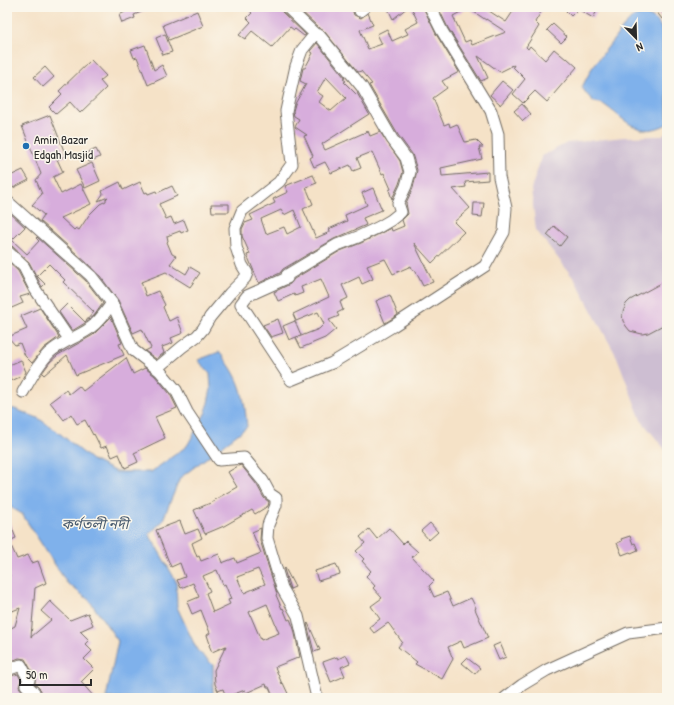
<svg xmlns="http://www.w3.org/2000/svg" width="674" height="705" font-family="'Patrick Hand','Noto Sans Bengali',sans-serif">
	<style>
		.industrial { fill: #cdbed2 }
		.water { fill: #7fb1eb; stroke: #556e8b }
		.building { fill: #d7addc; fill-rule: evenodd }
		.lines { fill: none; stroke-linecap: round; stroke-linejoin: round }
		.street-casing { stroke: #726b62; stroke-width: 13 }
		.street { stroke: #fff; stroke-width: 11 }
		.poi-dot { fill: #1f6fb2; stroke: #fbf7ec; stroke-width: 1.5 }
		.labels { text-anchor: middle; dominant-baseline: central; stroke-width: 3; stroke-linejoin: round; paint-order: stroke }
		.poi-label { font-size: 13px; fill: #2b2b2b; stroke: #fbf7ec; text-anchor: start }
		.water-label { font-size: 14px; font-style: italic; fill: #485a6e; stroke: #fbf7ec }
	</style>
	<rect width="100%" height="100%" fill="#fbf7ec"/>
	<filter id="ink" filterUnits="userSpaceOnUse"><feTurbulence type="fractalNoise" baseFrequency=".025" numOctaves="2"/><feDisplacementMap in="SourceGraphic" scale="8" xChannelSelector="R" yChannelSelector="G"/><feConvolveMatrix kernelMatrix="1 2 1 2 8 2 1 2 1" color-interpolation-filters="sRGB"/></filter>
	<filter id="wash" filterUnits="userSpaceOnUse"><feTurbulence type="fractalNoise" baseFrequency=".012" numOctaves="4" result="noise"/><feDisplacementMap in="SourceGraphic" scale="16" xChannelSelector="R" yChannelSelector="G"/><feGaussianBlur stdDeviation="0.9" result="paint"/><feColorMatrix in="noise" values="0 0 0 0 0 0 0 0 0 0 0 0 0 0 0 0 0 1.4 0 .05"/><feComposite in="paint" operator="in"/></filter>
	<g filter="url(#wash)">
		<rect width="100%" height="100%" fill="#f5e2c7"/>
		<path class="industrial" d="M667,132V452L641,420L617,357L575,280L536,230L531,189L542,156L567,143L624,137L662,136Z"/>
		<path class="water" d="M644,14C666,22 662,33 663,53L667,58V124C639,139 627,121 606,106C603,103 598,103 595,102C590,99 585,92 582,87L592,68L624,26L633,17Z
			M219,352C241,378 244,394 247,427L180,478L162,522L149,534L176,581L177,607L197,650L213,665V698H106L118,641L89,600L67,583L22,514L7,505V408L15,409L38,418L58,432L92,460L116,472H151L187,446L206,412L211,389L210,374L198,360Z"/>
		<g id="blocks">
			<path class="building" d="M123,7H153L134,15L135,18L122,23L119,15L125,12Z
				M246,7H280L282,12L306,35L304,36L295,29L294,30L290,27L272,47L252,31L245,39L239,35L251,22L247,18L252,13Z
				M297,7H354L353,12L354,15L361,18L368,13L373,25L360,30L368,49L382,44L377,34L387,29L392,41L408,34L405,29L418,22L411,7H423L436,34L459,72L442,81L447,88L433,98L444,125L449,123L450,127L457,124L465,142L476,140L483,147H479L482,159L441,168L442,176L488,172V180L465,182L466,187L453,189L470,208L454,222L464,232L432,263L414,243L433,282L423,286L415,270L413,271L411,266L393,274L385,259L367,266L373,279L362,284L359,277L342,285L348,298L340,302L343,310L337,313L339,316L329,320L336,329L325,338L301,348L296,338L319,329L324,324L318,312L296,321L293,314L329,297L321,279L301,287L303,293L295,296L294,294L278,301L274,292L290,284L294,279L340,251L361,243L391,228L392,231L404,226L402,220L408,214L406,203L413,188L417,170L412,154L398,135L369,85L372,84L361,71L358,72L324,31L319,28Z
				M387,7H408L393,19Z
				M438,7H483L506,22L516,7H544L535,22L539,26L526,47L528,49L530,46L545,60L554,49L566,59L567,58L577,67L547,102L535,91L523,103L513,94L525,79L513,67L514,65L512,66L511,65L510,67L500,72L478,56L488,78L481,81L448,28ZM468,8L486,20V19L506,32L472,45L470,40L465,42L453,16Z
				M569,7H599L593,18L578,9L571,16L566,11Z
				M653,7H667V16L662,19Z
				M197,11L203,26L169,40L163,25Z
				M553,24L567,37L561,43L547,30Z
				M165,34L172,52L163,55L156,38Z
				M317,43L345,78L343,79L346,81L344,82L356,94L357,93L369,114L322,144L325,150L368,131L370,136L380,132L400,161L403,172L399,184L392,199L389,190L391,189L384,173L382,174L372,152L357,158L361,168L353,171L350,165L331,173L325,162L314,167L310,158L313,156L304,136L307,135L295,127L299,119L294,116L293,111L295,104L306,84L300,81L303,68H305L313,53L310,51ZM326,77L346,98L331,111L319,102L323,96L317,92Z
				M145,45L154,70L162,65L167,76L148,85L137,57L134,58L131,50Z
				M91,60L106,76L100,81L106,88L80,113L70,102L56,114L49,107L62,94L59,91Z
				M45,67L54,77L43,87L34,77Z
				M502,81L513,90L500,105V104L490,95Z
				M522,104L531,114L523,121L514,111Z
				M50,115L66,156L57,159L63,172L53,177L61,194L81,184L91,204L61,218L74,230L76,228L79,230L89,215L100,204L106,201V199L108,197L98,201L103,194L102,191L120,182L123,190L140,182L145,193L147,192L148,194L156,191L157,193L172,186L177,196L159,204L166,219L171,217L174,224L184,220L188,230L181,233L180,231L167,236L168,241L167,242L172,254L176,256L170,264L186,274L190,267L200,273L190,287L166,272L141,282L146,296L158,291L165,305L163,307L169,321L177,317L183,333L171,338L173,343L162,347L164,353L156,359L145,351L151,348L142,329L133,333L118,300L97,272L40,221L44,215L32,205L42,194L36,180L41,174L22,126Z
				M96,149L100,157L89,162L85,154Z
				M92,163L100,181L85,188L76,170Z
				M23,170L29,180L13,188L8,177Z
				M313,175L317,183L306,187L313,204L303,209L316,238L330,232L329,229L347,221L345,215L367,205L362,193L373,188L382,210L363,218L366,225L334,239L283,269L280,273L259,283L247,255L250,254L242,236V229L245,223L253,220L250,215L275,203L273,199L288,192L285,186ZM281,210L284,215L294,210L301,227L287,234L284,227L266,234L261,219Z
				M474,203H484L482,217L473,216Z
				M211,204H229V212H212Z
				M8,211L25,227L12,240L27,254L39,241L36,238L37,237L86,281L103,303L94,316L85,323L72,331L59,312L67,304L85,322L94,312L63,282L65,280L49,264L37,276L45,284L42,287L29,262L12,246L7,244L10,239L7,236Z
				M554,226L567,237L560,246L547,235Z
				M7,261L18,271L30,294L20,297L23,303L7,310Z
				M667,280V323L648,333L642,334L630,331L626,326L623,321L622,315L626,304L630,300Z
				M390,295L398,315L385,323L376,301Z
				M40,308L59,337L44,348L32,363L25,356L20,343L15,345L8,337L27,329L21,316Z
				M111,317L122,343L119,344L124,355L76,375L67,355L44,375L42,373L50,362L58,355L93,335Z
				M278,319L283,333L271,337L263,325Z
				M295,321L301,335L289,340L283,326Z
				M126,358L133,374L145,368L155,376L170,394L177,408L155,417L165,438L134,453L138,462L125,468L119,454L112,457L107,446L101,448L94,434L93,435L85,420L77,424L71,414L64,420L50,402L66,390L69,394L79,386L83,391Z
				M21,360L26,372L22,379L20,377L11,381L7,371V366Z
				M241,465L257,485L264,498L269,502L268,506L255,514L252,510L224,526L205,534L194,510L215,501L214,500L237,487L228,472L238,466Z
				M7,516L16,538L9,541L17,559L28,555L32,563L38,561L46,583L35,588L31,637L51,620L41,611L50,601L70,620L88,613L93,625L80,631L89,640L85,644L92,651L84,659L94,669L81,682L95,698H40L41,690L35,684V677L25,659L19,658L7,663V640L10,639L7,630L15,626L20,608L7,613V578L10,576L7,568Z
				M180,521L185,534L198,529L202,538L192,543L197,557L199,556L201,561L219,554L222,563L235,558L237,563L261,553L252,532L261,528L260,540L277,594L276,595L282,609L283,608L288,620L290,619L294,629L300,657L275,667L282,684L283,683L290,698H274L269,687H267L266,684L246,693L245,690L226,697L223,689L218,691L215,684L214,670L226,646L212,652L209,645L210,644L207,635L210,633L201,610L192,614L187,602L199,597L193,583L181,588L177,580L185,577L180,563L171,567L156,530ZM258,569L265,584L244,593L237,577ZM217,570L223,585L225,584L231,599L228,600L230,604L213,612L206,593L210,591L203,576ZM267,604L279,633L261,640L249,612Z
				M430,523L438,532L429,540L421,531Z
				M389,528L403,544L406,541L418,552L412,557L434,581L429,586L434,597L447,592L453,606L471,598L476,608L475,609L488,638L464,648L461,641L448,647L453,659L442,679L415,664L417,662L398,647L402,642L389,624L388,623L374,633L369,627L380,619L371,606L382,598L373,588L375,586L366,576L371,571L362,561L364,559L356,551L365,543L360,537L369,529L377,539Z
				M630,536L633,544L635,543L638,550L631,553L630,552L622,555L617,543L622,541L621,539Z
				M336,564L340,574L318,581L315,571Z
				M285,568L295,587L290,589L284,569Z
				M308,623L320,650L314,652L307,624Z
				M500,643L506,657L499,660L493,646Z
				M346,655L350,663L341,667L345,676L331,682L323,662L337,657L338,659Z
				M467,658L480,668L475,674L462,663Z
				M18,674L21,680L19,687L25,694V698H7V677Z"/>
		</g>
	</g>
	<g filter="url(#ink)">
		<use href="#blocks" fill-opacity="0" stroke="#726b62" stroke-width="1"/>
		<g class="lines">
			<g class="street-casing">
				<path id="street" d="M287,7L315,34L319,35L362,87L392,139L406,158L410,172L406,186L398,203L401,212L391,220L379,227L358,237L337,245L287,275V278L247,296L241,304L291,380L332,363L393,326L485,266L504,232L506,208L499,177L498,134L491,111L442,31L430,7
					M360,11L365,7
					M7,201L91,276L112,303L133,350L160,371L176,390L187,412L219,460L244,458L263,481L270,494L276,498V505L268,525L267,538L282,588L298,616L317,698
					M7,251L24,267L35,289L69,339
					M157,368L182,347L197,336L203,329L210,317L230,293L245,278L247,273L242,265L236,247L235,228L242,211L279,182L292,164L286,111L296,66L302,50L315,34
					M23,392C31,378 38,364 49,353C61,342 76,338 89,329C99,322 105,313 112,303
					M7,670L21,665L29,680L26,685L34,692L32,696L33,698
					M505,698L522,685L547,670L628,633L667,628"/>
			</g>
			<use href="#street" class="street"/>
		</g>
	</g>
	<circle class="poi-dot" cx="26" cy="146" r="4"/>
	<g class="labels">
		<g class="poi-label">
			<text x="34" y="139">Amin Bazar<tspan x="34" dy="15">Edgah Masjid</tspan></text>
		</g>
		<g class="water-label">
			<text x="95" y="523">কর্ণতলী নদী</text>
		</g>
	</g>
	<rect width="674" height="705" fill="none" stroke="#fbf7ec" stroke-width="24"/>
	<g transform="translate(636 38) rotate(157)" stroke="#fbf7ec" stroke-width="3" paint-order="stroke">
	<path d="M0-3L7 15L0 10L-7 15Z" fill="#2b2b2b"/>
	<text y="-6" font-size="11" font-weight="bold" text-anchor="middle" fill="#2b2b2b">N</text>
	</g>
	<path d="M20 679v6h71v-6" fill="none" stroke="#2b2b2b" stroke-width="2"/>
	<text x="26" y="679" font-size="12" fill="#2b2b2b" stroke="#fbf7ec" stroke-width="3" paint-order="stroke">50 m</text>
</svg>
